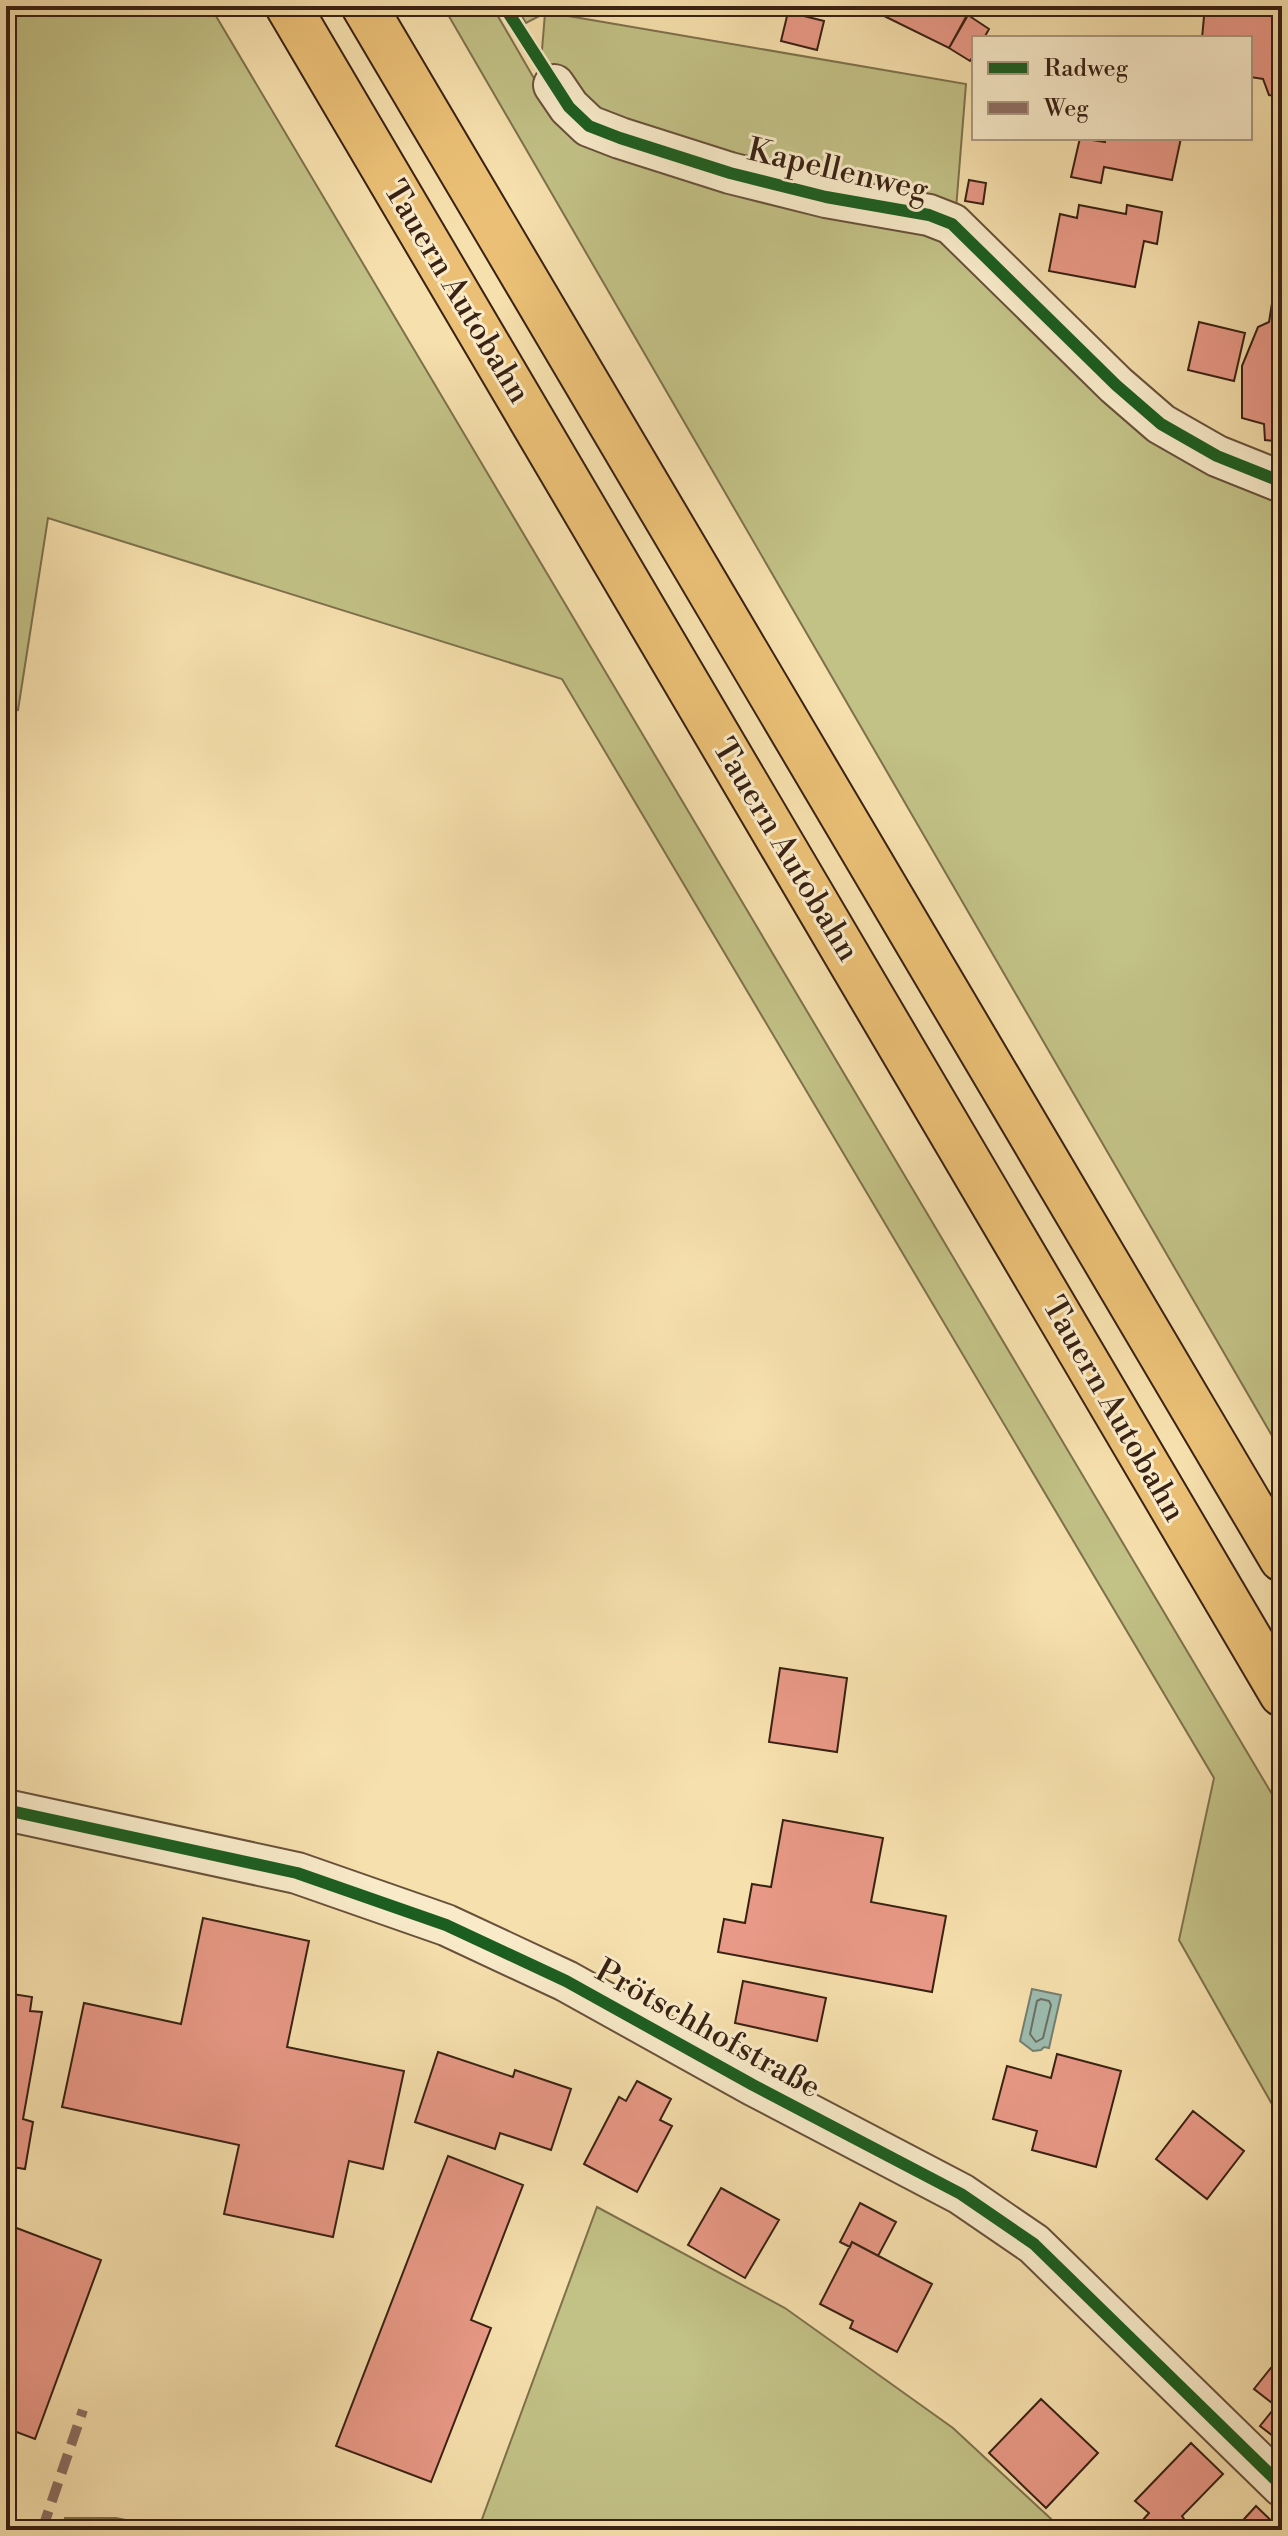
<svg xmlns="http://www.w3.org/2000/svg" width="1288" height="2536" font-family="'Libre Bodoni',serif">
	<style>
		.green { fill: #c2c186; stroke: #7e714c; stroke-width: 2 }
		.water { fill: #9dbcaf; stroke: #757e71; stroke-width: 2 }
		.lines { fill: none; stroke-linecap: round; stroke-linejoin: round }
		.shore { stroke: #6b6e61; stroke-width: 2 }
		.building { fill: #e99987; stroke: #392113; stroke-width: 2 }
		.minor-casing { stroke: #68513a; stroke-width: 44 }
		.motorway-casing { stroke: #392113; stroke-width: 48 }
		.minor { stroke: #f9ebca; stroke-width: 40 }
		.motorway { stroke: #ebc076; stroke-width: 44 }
		.quiet { stroke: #8d6e63; stroke-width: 10; stroke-dasharray: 20 10; stroke-linecap: butt }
		.cycleway-casing { stroke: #f9ebca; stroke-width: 17 }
		.cycleway { stroke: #1b5e20; stroke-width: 12 }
		.labels { text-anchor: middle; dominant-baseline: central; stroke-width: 6; stroke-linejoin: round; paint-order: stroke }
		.street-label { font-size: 32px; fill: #392113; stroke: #f9ebca }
	</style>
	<rect width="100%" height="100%" fill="#f6e0ad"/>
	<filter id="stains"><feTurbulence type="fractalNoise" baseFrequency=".0025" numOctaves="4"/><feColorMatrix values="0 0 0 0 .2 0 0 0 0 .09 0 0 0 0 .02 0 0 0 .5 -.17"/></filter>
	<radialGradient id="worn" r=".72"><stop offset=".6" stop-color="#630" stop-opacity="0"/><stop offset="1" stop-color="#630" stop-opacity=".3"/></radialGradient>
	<path class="green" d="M6,6H54L62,12L75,6H210L1282,1811V2122L1179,1940L1214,1778L562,679L48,518L18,710L6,708Z
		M443,6H492L539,87L545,13L526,23L516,6H541L545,12L966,84L953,247L1282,491V1453Z
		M597,2207L785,2308L953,2428L1063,2530H478Z
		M65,2518H116L174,2530H61Z"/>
	<path class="water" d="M1032,1989L1061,1995L1049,2048L1044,2047L1041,2050L1033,2051L1020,2041Z"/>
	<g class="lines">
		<path class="shore" d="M1041,1999L1049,2001L1051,2005L1043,2038L1036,2042L1030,2034L1037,2001Z"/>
	</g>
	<path class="building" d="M882,6H972L949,48L878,13Z
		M1205,6H1282V97L1269,95L1263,79L1250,77V38H1202Z
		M788,12L824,21L817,50L781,41Z
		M968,15L989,29L984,38H974V55L970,61L949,48Z
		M1080,138L1105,142V138H1181L1172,180L1104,167L1101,183L1071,177Z
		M969,180L986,183L983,204L965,201Z
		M1079,205L1126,214L1127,205L1162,212L1157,244L1144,241L1135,287L1049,271L1060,214L1077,218Z
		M1282,242V442L1265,440L1264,424L1242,418V366L1258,327L1269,322Z
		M1199,322L1245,333L1234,381L1188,370Z
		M780,1668L847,1678L837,1752L769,1742Z
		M783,1820L883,1838L871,1902L946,1916L932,1992L718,1952L724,1919L745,1923L752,1884L771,1887Z
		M203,1918L309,1941L287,2047L404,2071L383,2169L349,2161L333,2237L224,2214L239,2145L62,2107L84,2003L181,2024Z
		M743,1981L826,1998L817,2041L735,2023Z
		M6,1993L32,1997L30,2011L42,2012L23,2119L33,2122L25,2169L6,2166Z
		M438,2052L513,2077L515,2070L571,2089L551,2150L500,2133L495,2149L415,2122Z
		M1057,2054L1121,2071L1096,2167L1032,2150L1037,2131L993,2119L1007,2066L1051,2078Z
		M637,2081L671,2099L660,2120L672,2126L637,2192L584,2164L619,2097L626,2101Z
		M1193,2111L1244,2151L1207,2199L1156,2159Z
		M448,2156L523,2185L471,2320L491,2328L431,2482L336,2446Z
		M721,2188L779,2220L745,2278L688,2245Z
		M860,2203L896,2222L878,2256L852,2242L850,2247L840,2242Z
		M6,2224L101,2260L35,2439L6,2428Z
		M852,2242L932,2284L897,2352L850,2328L853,2321L820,2304Z
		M1282,2354V2443L1260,2426L1276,2406L1254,2389Z
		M1041,2399L1098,2453L1046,2508L989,2453Z
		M1191,2443L1223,2474L1182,2516L1184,2519L1179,2525L1184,2530H1134L1149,2513L1135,2501Z
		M1256,2506L1281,2530H1234Z"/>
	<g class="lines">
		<g class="minor-casing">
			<path id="minor" d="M554,85L569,107L589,126L620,138L730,173L826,197L929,215L952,224L1116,385L1161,424L1217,456L1282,482
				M6,1810L297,1873L446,1925L566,1981L753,2085L961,2194L1034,2244L1282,2486"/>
		</g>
		<g class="motorway-casing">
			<path id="motorway" d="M288,6L1282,1694
				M364,6L1282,1559"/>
		</g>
		<use href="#minor" class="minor"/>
		<use href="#motorway" class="motorway"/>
		<path class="quiet" d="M42,2530L83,2410"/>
		<g class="cycleway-casing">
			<path id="cycleway" d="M504,6L569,107L589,126L620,138L730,173L826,197L929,215L952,224L1116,385L1161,424L1217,456L1282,482
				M6,1810L297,1873L446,1925L566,1981L753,2085L961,2194L1034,2244L1282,2486"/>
		</g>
		<use href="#cycleway" class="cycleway"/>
	</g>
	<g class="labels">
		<g class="street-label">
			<text transform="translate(838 170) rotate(13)">Kapellenweg</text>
			<text transform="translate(457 292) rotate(59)">Tauern Autobahn</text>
			<text transform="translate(786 850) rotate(59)">Tauern Autobahn</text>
			<text transform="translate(1114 1409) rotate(60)">Tauern Autobahn</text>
			<text transform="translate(708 2029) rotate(29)">Prötschhofstraße</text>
		</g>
	</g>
	<rect width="1288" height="2536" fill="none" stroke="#f6e0ad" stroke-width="32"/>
	<rect x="8" y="8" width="1272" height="2520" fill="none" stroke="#392113" stroke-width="4"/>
	<rect x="16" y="16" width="1256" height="2504" fill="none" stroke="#392113" stroke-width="2"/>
	<rect x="972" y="36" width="280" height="104" fill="#f9ebca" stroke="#ac9a81" stroke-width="2"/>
	<rect x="988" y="62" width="40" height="12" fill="#1b5e20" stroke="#ac9a81" stroke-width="2"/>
	<text x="1044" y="76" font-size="24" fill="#392113">Radweg</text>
	<rect x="988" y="102" width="40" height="12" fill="#8d6e63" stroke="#ac9a81" stroke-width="2"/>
	<text x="1044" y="116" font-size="24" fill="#392113">Weg</text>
	<rect width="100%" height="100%" filter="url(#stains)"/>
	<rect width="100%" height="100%" fill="url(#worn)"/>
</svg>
